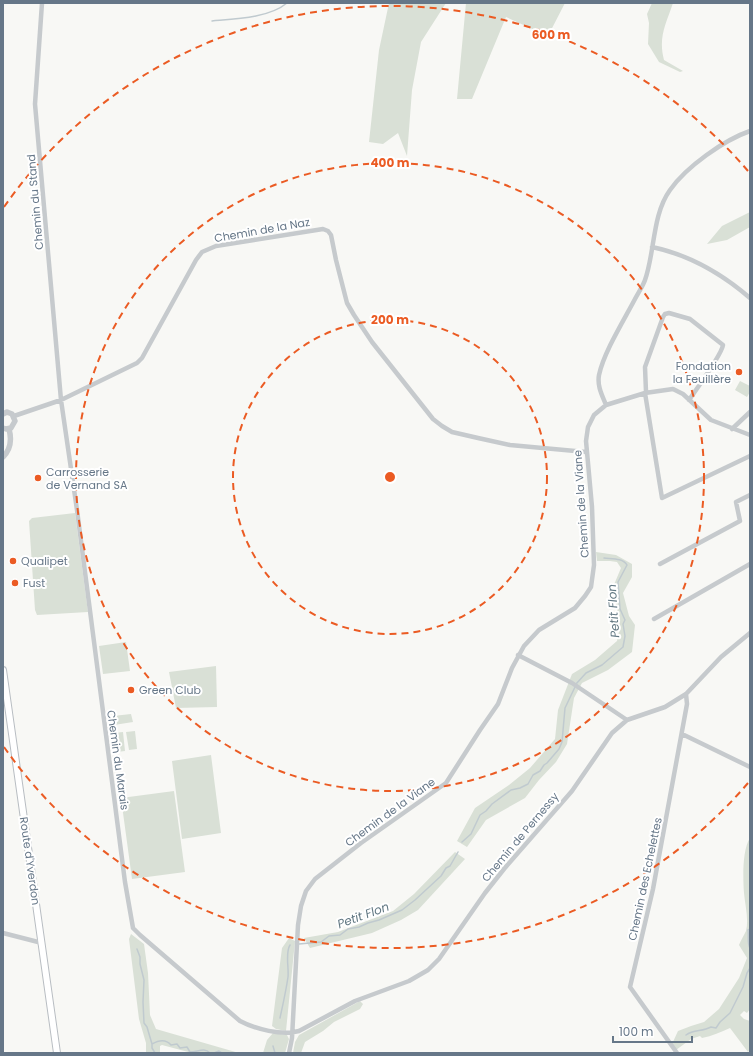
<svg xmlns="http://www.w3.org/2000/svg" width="753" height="1056" font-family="Poppins,sans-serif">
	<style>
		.green { fill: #d9e0d6 }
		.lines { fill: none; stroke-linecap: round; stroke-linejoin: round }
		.stream { stroke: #c0cacf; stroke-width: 1.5 }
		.secondary-casing { stroke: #b8bdc2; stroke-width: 8 }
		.minor { stroke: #c6cacd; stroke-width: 4.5 }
		.tertiary { stroke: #c6cacd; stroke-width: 5.5 }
		.secondary { stroke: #fff; stroke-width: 6 }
		.ring { fill: none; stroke: #eb5b23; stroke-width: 2; stroke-dasharray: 7 5 }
		.poi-dot { fill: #eb5b23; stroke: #fff; stroke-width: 1.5 }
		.labels { text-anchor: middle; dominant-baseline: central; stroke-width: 4; stroke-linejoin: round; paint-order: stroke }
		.street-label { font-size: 11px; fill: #678; stroke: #fff }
		.poi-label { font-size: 11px; fill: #678; stroke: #fff; text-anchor: start }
		.water-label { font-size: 12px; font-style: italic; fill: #627883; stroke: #fff }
		.centre { fill: #eb5b23; stroke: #fff; stroke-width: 2 }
		.ring-label { font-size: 12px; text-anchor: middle; font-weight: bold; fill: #eb5b23; stroke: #fff; stroke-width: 4; stroke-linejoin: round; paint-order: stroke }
	</style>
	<rect width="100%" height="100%" fill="#f8f8f5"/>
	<path class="green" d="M389,3H446L421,42L412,90L407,156L398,133L383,144L369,142L379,50Z
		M466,3H565L548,36L506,17L472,99H457Z
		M652,3H673C666,24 658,37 664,60L683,71L680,72L659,62L648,44L649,23L647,14Z
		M750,212V227L727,240L707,244L722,226Z
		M740,381L750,386V392L747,397L735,390Z
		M75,513L88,612L37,615L35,610L29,521L32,518Z
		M596,552L616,555L632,564V577L623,593L629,616L635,625L632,652L608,670L582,683L574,698L567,744L556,762L539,780L525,798L486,820L467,847L457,841L475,808L509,785L530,768L555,739L558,710L572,674L595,660L617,641L620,627L613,587L621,568L617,562L610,561H597Z
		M126,642L130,671L103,674L99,646Z
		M216,666L217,707L176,708L169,672Z
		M131,714L133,722L114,725L113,716Z
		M135,731L137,749L129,750L126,732Z
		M123,732L125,751L117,752L114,733Z
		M211,755L221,833L182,839L172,761Z
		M174,791L185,872L132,879L121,798Z
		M750,838V1009L747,1013L744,1011L740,1015L744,1019L750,1021V1050L748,1052L730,1028C721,1032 712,1036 702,1038L700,1036L691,1039L676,1050L672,1044L678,1031L691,1026L704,1022L719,1009L739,978L747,958L739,945C741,940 744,935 746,931C749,919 745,905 744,893C743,879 742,850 750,838Z
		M455,852L465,859L418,910L401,920L372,933L310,948L304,938L338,932L393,911L414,894Z
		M131,934L144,944L148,973L150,1015L156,1029L239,1053H192L162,1045L160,1046V1053H146V1043L139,1019L129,939Z
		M289,938L295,941L286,1031L276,1029L272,1026L282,948Z
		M360,1001L363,1004L360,1009L334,1022L323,1031L305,1042L301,1053H293L295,1042L299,1035Z
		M273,1033L287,1035L289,1039L285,1053H263L267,1040Z"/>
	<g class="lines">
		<path class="stream" d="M212,21C235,19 269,18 287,3
			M576,684L586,673L602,665L623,647L625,636L623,624L625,620L620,609L618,582L627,565C623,558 612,559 604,558
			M462,842L471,834L480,815L486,811L492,804L511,790L520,788L528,784L533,775L540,771L544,765L547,763L559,749L562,742L565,708L575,687
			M750,929L748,930C749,936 747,943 750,948
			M299,944L321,942L329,936L340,935L348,929L359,927L368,923L379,920L402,910L415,900L441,876L446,868L450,866L458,852
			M137,949L140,957V964L144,980L143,1002L144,1023L147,1027L152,1044
			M280,1018C283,1004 286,991 288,977C289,967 285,953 290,945
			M686,1035C694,1029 702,1032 711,1027L716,1028L720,1022L730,1013L743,987L747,973L750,968
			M273,1046L275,1053
			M155,1053L152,1048V1044C159,1040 166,1039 171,1045L177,1044L180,1048L187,1047L190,1052C198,1052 204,1047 210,1053
			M214,1053L219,1051L222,1053"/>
		<g class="secondary-casing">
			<path id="secondary" d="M3,670L57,1053"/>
		</g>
		<path class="minor" d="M42,3L35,104L61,400L77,510L125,882L133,928L140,935L240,1021C255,1029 282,1036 299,1031L355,1001L409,981L428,970L439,959L485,893L504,869L572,791L612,733L627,720L665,707L686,694L721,657L750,633
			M652,247C690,255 721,273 750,298
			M646,392L645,367L663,317L665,314L669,313L690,319L723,345C722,354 696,390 689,400
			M645,393L662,498L750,456
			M606,405C602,395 597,386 599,375C604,352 624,320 635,299C638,293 643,286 645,280C655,252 652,215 670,190C686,167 724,140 750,131
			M14,416L61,400L137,363L142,358L196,260L202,252L216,246L323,229L328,231L331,235L336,260L347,303L354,315L372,342L433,419L442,426L452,432L478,438L510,445L586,452
			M732,429L750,412
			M660,564L740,521L736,502L750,495
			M654,619L750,564
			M518,655L572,683L627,720
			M682,734L750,767
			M3,933L42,943
			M289,1053L292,1038L298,925L301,906L306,891L315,879L361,843L446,783L480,730L498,704L512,668L524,646L539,630L575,608L585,596L591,587L594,565L592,507L586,441L588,427L594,415L606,405L645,393L673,389L683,394L711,420L750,435
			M677,1053L630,987L653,889L687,704L686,694"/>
		<path class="tertiary" d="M3,414L7,412L12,414L15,421L11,428L6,429L3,428
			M3,457C11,449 12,440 9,429"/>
		<use href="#secondary" class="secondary"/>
	</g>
	<g class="ring">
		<circle cx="390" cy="477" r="157"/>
		<circle cx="390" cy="477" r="314"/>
		<path d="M748 783A471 471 0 0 1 4 747M4 207A471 471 0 0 1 748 171"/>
	</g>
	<g class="poi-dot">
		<circle cx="739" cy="372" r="4"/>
		<circle cx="38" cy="478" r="4"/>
		<circle cx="13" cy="561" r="4"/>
		<circle cx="15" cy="583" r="4"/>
		<circle cx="131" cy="690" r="4"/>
	</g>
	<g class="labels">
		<g class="street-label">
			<text transform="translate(35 202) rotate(-95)">Chemin du Stand</text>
			<text transform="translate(262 230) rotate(-10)">Chemin de la Naz</text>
			<text transform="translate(581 504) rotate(-94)">Chemin de la Viane</text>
			<text transform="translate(118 760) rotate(82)">Chemin du Marais</text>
			<text transform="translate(390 812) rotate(-36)">Chemin de la Viane</text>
			<text transform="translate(520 837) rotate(-50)">Chemin de Pernessy</text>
			<text transform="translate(30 861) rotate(82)">Route d'Yverdon</text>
			<text transform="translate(645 879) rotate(-78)">Chemin des Echelettes</text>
		</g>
		<g class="poi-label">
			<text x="731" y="366" text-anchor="end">Fondation<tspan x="731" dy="13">la Feuillère</tspan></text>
			<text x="46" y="472">Carrosserie<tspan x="46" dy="13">de Vernand SA</tspan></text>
			<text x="21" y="561">Qualipet</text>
			<text x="23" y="583">Fust</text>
			<text x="139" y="690">Green Club</text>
		</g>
		<g class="water-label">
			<text transform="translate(613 611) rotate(-94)">Petit Flon</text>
			<text transform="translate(363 915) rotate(-20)">Petit Flon</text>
		</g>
	</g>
	<circle cx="390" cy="477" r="6" class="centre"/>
	<g class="ring-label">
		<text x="551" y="39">600 m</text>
		<text x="390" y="167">400 m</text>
		<text x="390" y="324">200 m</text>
	</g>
	<rect width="753" height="1056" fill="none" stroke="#667788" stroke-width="8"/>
	<path d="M613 1036v6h79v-6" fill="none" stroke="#667788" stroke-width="2"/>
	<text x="619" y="1036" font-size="12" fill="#667788" stroke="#ffffff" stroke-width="3" paint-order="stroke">100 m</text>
</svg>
